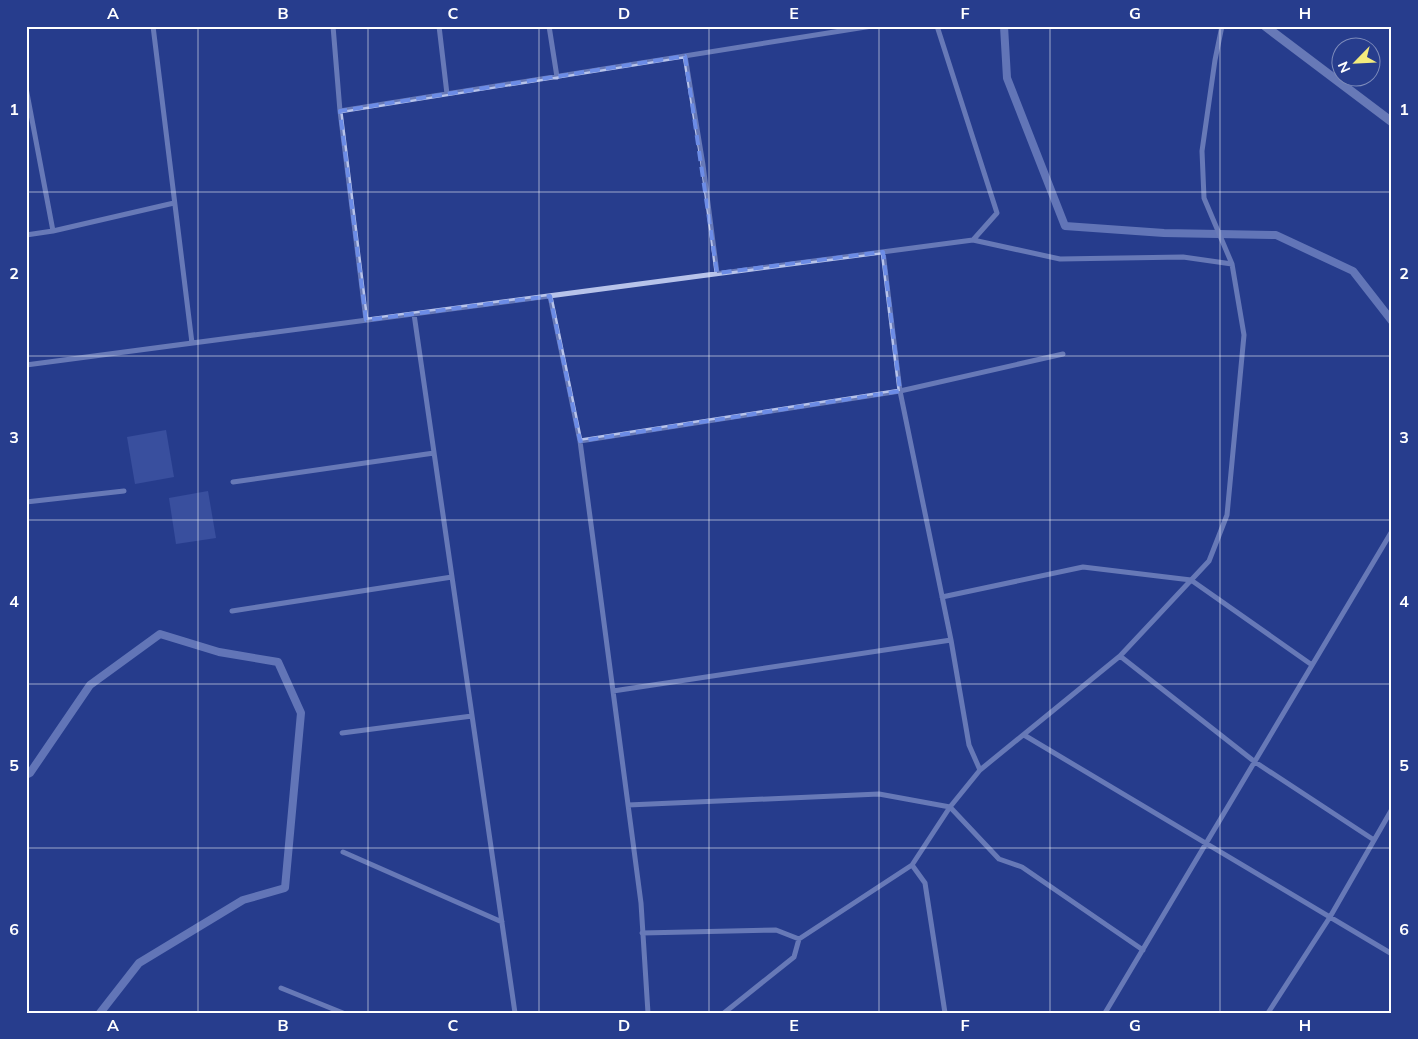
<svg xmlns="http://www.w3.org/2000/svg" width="1418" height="1039" font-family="Mulish,sans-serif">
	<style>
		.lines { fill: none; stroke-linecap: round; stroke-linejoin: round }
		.stream { stroke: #abbbeb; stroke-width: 8 }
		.building { fill: #5066b3 }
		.minor { stroke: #b7c3ea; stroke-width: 5 }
		.tertiary { stroke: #b7c3ea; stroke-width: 9 }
		.marked { fill: none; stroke: #6c8ce6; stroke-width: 4; stroke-dasharray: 10 6; stroke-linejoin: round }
		.grid { fill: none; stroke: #fff; stroke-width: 1; stroke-opacity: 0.55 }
		.neatline { fill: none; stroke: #fff; stroke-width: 2 }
		.grid-label { font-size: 16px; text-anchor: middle; font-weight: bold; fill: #fff }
	</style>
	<rect width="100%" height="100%" fill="#273d8d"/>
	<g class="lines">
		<path class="stream" d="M1004,26L1007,78L1065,226L1164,233L1276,235L1353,271L1392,321
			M26,775L30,773L90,685L160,634L219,652L278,662L301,713L285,888L243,900L139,963L100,1013"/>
	</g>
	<path class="building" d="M166,430L174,477L135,484L127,437Z
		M208,491L216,538L176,544L169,498Z"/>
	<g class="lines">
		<path class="minor" d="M153,26L192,343
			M333,26L340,111L366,320
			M439,26L447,94
			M549,26L557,77
			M937,26L997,213L973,240L1060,259L1183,257L1232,264
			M685,56L703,165L717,273
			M26,88L53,231
			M340,111L872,26
			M26,235L53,231L174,203
			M883,252L900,391L951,640L969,745L980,770
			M550,296L580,441L641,903L648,1013
			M414,314L515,1013
			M26,365L973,240
			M580,441L900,391L1063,354
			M233,482L434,453
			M26,502L124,491
			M942,597L1083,567L1191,580L1312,665
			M232,611L452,577
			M1120,656L1255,762L1374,840
			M613,691L951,640
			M342,733L472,716
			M1024,735L1392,954
			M628,805L879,794L950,807L999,859L1022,867L1143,950
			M343,852L502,922
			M912,865L925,883L945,1013
			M642,933L776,930L799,939
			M281,988L343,1013
			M724,1013L794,957L799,939L912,865L950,807L980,770L1120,656L1209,561L1227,515L1244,335L1232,264L1204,198L1202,151L1215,60L1222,26
			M1105,1013L1392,531
			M1268,1013L1330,917L1392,809"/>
		<path class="tertiary" d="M1265,26L1392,122"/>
	</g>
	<path d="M0 0H1418V1039H0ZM685,56L717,273L883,252L900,391L580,441L550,296L366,320L340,111Z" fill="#273d8d" fill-opacity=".55" fill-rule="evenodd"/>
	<path class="marked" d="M685,56L717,273L883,252L900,391L580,441L550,296L366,320L340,111Z"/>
	<path class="grid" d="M198,26V1013M368,26V1013M539,26V1013M709,26V1013M879,26V1013M1050,26V1013M1220,26V1013M26,192H1392M26,356H1392M26,520H1392M26,684H1392M26,848H1392"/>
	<rect width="1418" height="1039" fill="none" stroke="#273d8d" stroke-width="55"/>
	<g transform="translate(1356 62) rotate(246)"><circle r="24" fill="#273d8d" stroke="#7d8bbb"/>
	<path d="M0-4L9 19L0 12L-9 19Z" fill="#f3eb7d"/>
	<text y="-8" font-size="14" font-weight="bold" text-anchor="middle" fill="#ffffff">N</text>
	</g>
	<rect x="28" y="28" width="1362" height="984" class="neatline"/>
	<g class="grid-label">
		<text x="113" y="19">A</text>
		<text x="283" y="19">B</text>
		<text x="453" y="19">C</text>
		<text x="624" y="19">D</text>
		<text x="794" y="19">E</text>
		<text x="965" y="19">F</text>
		<text x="1135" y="19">G</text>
		<text x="1305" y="19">H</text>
		<text x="14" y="115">1</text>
		<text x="1404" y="115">1</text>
		<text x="14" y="279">2</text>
		<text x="1404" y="279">2</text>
		<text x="14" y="443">3</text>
		<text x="1404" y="443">3</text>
		<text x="14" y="607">4</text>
		<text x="1404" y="607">4</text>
		<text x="14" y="771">5</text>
		<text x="1404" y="771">5</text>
		<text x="14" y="935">6</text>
		<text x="1404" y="935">6</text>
		<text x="113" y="1031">A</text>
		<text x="283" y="1031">B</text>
		<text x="453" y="1031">C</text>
		<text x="624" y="1031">D</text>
		<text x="794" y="1031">E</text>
		<text x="965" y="1031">F</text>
		<text x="1135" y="1031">G</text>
		<text x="1305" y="1031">H</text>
	</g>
</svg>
